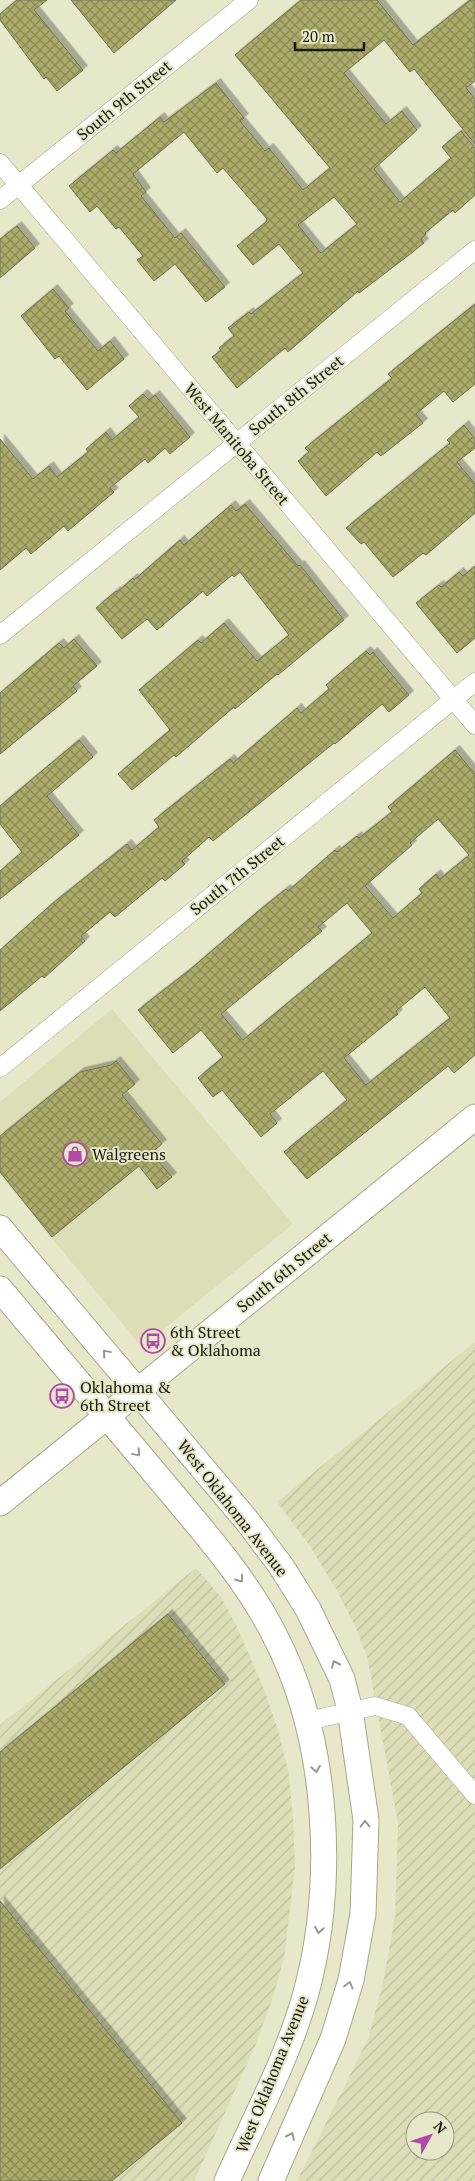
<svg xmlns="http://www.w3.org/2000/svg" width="475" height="2181" font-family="'PT Serif',serif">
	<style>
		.built { fill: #dddeb8 }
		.industrial { fill: url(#industrial-furrows); fill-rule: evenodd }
		.building { fill: url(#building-cross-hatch); stroke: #717257; fill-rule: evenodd; filter: url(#shadow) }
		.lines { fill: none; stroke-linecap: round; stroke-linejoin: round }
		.street-casing { stroke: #a7a88b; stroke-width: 19 }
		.secondary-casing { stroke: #a7a88b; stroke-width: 27 }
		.street { stroke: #fff; stroke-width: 18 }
		.secondary { stroke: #fff; stroke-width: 25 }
		.oneway { stroke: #989893 }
		.labels { text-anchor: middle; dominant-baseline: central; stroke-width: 4; stroke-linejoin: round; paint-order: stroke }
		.street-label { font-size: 16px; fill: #19190e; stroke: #e7e7c9 }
		.poi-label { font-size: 16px; fill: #19190e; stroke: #e7e7c9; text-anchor: start }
	</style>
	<defs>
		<pattern id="industrial-furrows" width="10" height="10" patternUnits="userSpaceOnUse" patternTransform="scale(1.25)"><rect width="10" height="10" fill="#dddeb8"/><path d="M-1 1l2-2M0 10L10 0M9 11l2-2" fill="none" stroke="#bdbe9d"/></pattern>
		<pattern id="building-cross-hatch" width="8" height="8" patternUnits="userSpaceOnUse" patternTransform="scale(1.25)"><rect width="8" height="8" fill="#abab6a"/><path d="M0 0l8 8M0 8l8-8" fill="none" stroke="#8a8a56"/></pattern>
		<filter id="shadow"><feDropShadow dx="4.5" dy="-4.5" stdDeviation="0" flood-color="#0004"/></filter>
	</defs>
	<rect width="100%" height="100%" fill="#e7e7c9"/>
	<path class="built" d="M112,1009L293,1224L149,1341L140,1345L0,1175V1102Z"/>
	<path class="industrial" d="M475,1342V2181H297L368,2039L383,1983L395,1917L398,1823L367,1656L354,1624L336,1589L310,1546L277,1502ZM415,2121H445V2151H415Z
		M196,1568L221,1597L236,1625L264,1689L278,1730L288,1770L293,1817L295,1866L284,1958L273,1997L255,2046L194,2181H0V1725Z"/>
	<path class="building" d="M17,0H47L34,10L83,70L57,91L46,77L44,79L0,20V14Z
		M71,0H176L114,53Z
		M301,0H377L413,45L470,0H475V81L466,88L475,99V144L414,69L410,72L384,40L344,73L386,124L402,111L417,130L374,169L400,202L451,158L442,147L461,131L475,148V195L455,213L453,210L425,233L426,234L421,239L424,243L409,255L359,293L358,291L288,352L285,348L237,388L212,357L221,350L219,348L234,336L228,328L249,312L251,314L303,273L279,244L253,265L237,246L266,222L267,219L223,168L217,173L184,132L133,174L146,192L141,196L175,238L181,233L225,287L206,302L175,264L154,281L137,260L143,256L119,227L116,229L97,206L90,212L69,186L113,150L116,153L160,117L164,122L216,83L244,118L240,121L265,151L269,148L303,190L330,168L235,55ZM334,197L357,224L321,253L298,225Z
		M17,226L35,248L0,278V239Z
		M53,289L69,308L65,311L98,351L110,341L124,359L87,390L59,356L55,359L21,316Z
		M475,304V384L453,402L444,391L416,414L423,423L381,456L377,452L326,496L298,461L309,452L305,448L392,378L388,374Z
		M143,394L149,400L155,395L190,437L170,454L165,448L148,463L145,459L110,488L114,492L68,531L64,526L31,554L26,548L0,570V439L33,479L49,466L57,477L88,452L86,449L106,432L112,440L139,417L129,406Z
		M464,425L475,439V448L457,462L475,484V513L426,555L423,553L393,577L364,542L361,544L346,528L450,443L447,440Z
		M245,504L298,566L300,565L344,620L278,675L277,674L235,709L234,707L176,757L174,755L132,790L118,774L170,730L139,690L198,640L201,643L224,623L257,661L289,635L240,572L234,577L232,575L207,596L203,591L157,630L147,619L122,639L96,608L116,591L117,592L133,578L134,580L180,540L184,545L231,505L236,511Z
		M475,566V638L457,653L416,603L439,585L441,587L459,572L463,576Z
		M74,639L97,666L73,686L77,691L0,754V693L59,643L64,648Z
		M366,651L370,655L373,652L409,695L389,712L382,704L335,744L334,743L213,841L209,837L182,861L185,864L165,881L162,878L115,917L110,912L81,936L85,941L44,978L42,976L0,1011V950L53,903L127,844L132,850L159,827L154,820L230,759L233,763L297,708L301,713L329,689L326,685Z
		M79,740L93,757L47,796L79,835L0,899V871L22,852L0,824V806Z
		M455,750L475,774V1055L454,1073L448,1066L307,1179L284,1152L347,1100L323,1071L270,1114L277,1123L261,1137L222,1090L213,1097L198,1078L223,1057L201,1030L173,1053L138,1010L187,972L262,908L286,889L288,891L335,850L337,852L357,836L359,838L392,812L388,807ZM438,819L469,855L440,879L436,874L419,889L422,893L393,918L365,886L412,845L410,843ZM347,903L372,933L243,1040L221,1014L322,931L318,927ZM425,987L450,1018L366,1085L344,1058L398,1014L396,1011Z
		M116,1061L135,1084L122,1095L162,1144L151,1153L172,1177L157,1189L139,1166L52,1237L0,1172V1136L80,1072L111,1065Z
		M168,1614L225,1684L0,1869V1752Z
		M0,1901L182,2123L112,2181H0Z"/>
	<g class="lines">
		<g class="street-casing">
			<path id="street" d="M0,163L475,725
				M0,200L249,0
				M0,635L475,250
				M0,1068L475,682
				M307,1721L375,1706L408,1716L475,1795"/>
		</g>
		<g class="secondary-casing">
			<path id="secondary" d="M0,1228L248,1522L281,1566L308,1609L342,1679L350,1710L366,1820L363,1914L351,1980L333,2039L271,2181
				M0,1289C55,1354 109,1419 164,1484C204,1532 247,1580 275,1636C329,1740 336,1882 306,1993C288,2058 254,2120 227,2181
				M0,1503L475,1117"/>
		</g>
		<use href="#street" class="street"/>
		<use href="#secondary" class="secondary"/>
	</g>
	<defs><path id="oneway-chevron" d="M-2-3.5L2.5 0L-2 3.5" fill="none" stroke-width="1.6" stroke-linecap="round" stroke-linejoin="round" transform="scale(1.25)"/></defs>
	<g class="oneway">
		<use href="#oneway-chevron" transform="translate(106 1353) rotate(-130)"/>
		<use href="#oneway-chevron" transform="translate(137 1453) rotate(50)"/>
		<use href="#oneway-chevron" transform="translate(240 1579) rotate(55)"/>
		<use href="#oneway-chevron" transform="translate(335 1664) rotate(-114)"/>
		<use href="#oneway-chevron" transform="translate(316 1769) rotate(81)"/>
		<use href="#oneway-chevron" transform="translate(365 1824) rotate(-91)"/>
		<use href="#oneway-chevron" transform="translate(319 1930) rotate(99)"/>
		<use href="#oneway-chevron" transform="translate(349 1985) rotate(-75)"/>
		<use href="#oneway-chevron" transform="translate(291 2136) rotate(-66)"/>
	</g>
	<defs>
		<g id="shop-ring" transform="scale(1.25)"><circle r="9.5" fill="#e7e7c9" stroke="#b148aa" stroke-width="1.5"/><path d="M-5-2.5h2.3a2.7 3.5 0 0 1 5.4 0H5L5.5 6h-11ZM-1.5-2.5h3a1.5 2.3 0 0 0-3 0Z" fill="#b148aa"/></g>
		<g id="bus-ring" transform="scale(1.25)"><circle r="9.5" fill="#e7e7c9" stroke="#b148aa" stroke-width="1.5"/><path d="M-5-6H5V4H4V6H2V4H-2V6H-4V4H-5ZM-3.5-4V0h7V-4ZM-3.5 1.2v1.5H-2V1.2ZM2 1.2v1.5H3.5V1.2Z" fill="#b148aa"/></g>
	</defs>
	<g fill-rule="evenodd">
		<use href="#shop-ring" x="75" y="1154"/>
		<use href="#bus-ring" x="153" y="1341"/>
		<use href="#bus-ring" x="62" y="1396"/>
	</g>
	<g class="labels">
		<g class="street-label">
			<text transform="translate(124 100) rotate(-39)">South 9th Street</text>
			<text transform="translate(296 395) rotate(-39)">South 8th Street</text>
			<text transform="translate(237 444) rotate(50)">West Manitoba Street</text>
			<text transform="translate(237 875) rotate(-39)">South 7th Street</text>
			<text transform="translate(284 1272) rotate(-39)">South 6th Street</text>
			<text transform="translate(233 1508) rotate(52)">West Oklahoma Avenue</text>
			<text transform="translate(272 2074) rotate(-68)">West Oklahoma Avenue</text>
		</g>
		<g class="poi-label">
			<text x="92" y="1154">Walgreens</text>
			<text x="170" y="1332">6th Street<tspan x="170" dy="18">&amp; Oklahoma</tspan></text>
			<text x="80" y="1387">Oklahoma &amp;<tspan x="80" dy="18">6th Street</tspan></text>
		</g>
	</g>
	<g transform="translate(430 2136) rotate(50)"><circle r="24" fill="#e7e7c9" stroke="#95957e"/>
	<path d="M0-4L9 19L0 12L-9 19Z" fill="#b148aa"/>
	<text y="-8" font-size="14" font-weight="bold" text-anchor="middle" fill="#19190e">N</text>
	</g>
	<path d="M295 42v8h69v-8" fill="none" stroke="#19190e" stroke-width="2.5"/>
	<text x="302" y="42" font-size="15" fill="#19190e" stroke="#e7e7c9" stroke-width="4" paint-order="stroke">20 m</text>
</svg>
